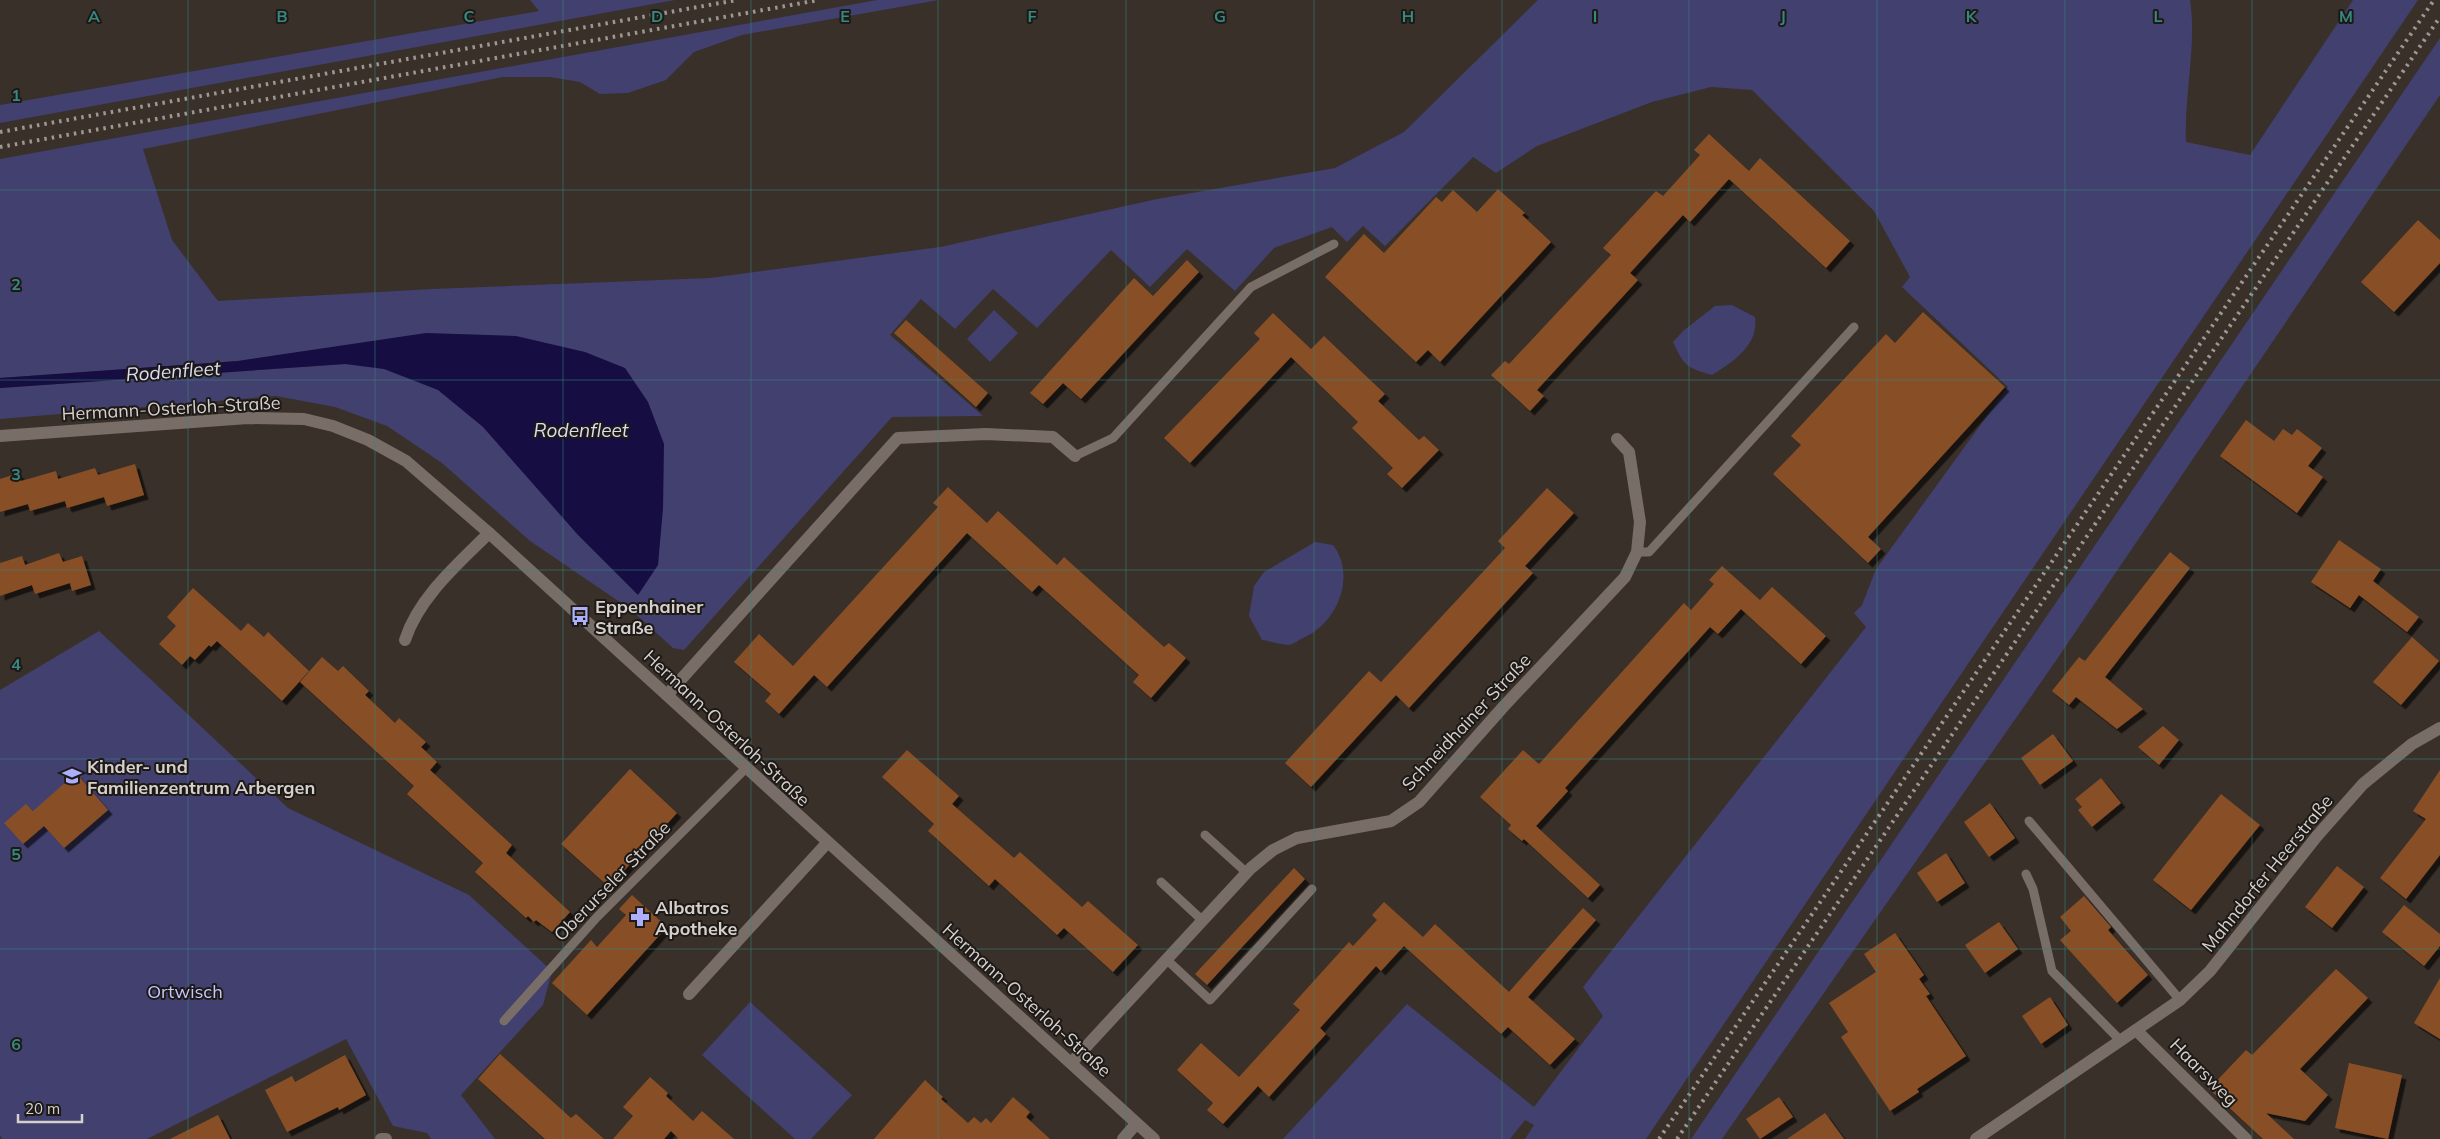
<svg xmlns="http://www.w3.org/2000/svg" width="2440" height="1139" font-family="Mulish,sans-serif">
	<style>
		.green { fill: #41406f }
		.water { fill: #160d43 }
		.building { fill: #884f26; filter: url(#shadow) }
		.lines { fill: none; stroke-linecap: round; stroke-linejoin: round }
		.service { stroke: #796e67; stroke-width: 9 }
		.minor { stroke: #796e67; stroke-width: 12 }
		.tertiary { stroke: #796e67; stroke-width: 12 }
		.secondary { stroke: #796e67; stroke-width: 12 }
		.rail { stroke: #9e9792; stroke-width: 4; stroke-dasharray: 2.5 5; stroke-linecap: butt }
		.grid { fill: none; stroke: #378881; stroke-width: 1; stroke-opacity: 0.55 }
		.labels { text-anchor: middle; dominant-baseline: central; stroke-width: 4; stroke-linejoin: round; paint-order: stroke }
		.street-label { font-size: 18px; fill: #d6d0cc; stroke: #1d1916 }
		.poi-label { font-size: 18px; font-weight: bold; fill: #d6d0cc; stroke: #1d1916; text-anchor: start }
		.park-label { font-size: 18px; fill: #c4c7fd; stroke: #1d1916 }
		.water-label { font-size: 19px; font-style: italic; fill: #dbdcef; stroke: #1d1916 }
		.grid-label { font-size: 16px; text-anchor: middle; font-weight: bold; fill: #378881; stroke: #1d1916; stroke-width: 4; stroke-linejoin: round; paint-order: stroke }
	</style>
	<defs>
		<filter id="shadow"><feDropShadow dx="4.5" dy="4.5" stdDeviation="0" flood-color="#0009"/></filter>
	</defs>
	<rect width="100%" height="100%" fill="#393029"/>
	<path class="green" d="M530,0H675L0,123V105L539,11Z
		M877,0H939L742,35L694,52L666,80L628,93L600,94L580,82L550,77H503L143,149L172,240L218,301L432,289L710,278L940,247L1157,199L1335,168L1404,132L1538,0H2190C2197,44 2184,96 2186,142L2250,155L2353,0H2418L1646,1139H1525L1534,1125L1525,1120L1510,1139H1283L1407,1004L1534,1107L1603,1016L1583,987L1866,627L1854,613L1862,605L1876,569L2008,387L1902,287L1910,277L1874,211L1752,90L1711,87L1652,102L1537,146L1496,173L1473,157L1385,246L1363,226L1347,242L1332,227L1274,248L1235,291L1187,249L1150,287L1111,250L1037,328L993,289L955,329L921,299L890,335L983,416L892,417L684,650L673,648L630,609L530,541L442,463L387,426L335,407L276,396L0,419V388L345,364V346L238,361L0,378V159Z
		M2440,38V95L2053,665L1722,1139H1691Z
		M1732,305L1755,317C1759,345 1733,362 1712,375C1687,368 1684,366 1673,342L1683,331L1715,306Z
		M994,310L1018,333L990,362L967,339Z
		M1315,542L1333,545C1357,576 1337,624 1303,638C1299,640 1294,644 1289,645C1281,645 1270,641 1262,640L1249,616L1254,586L1264,572Z
		M99,631L288,808L469,895L552,971L543,1005L461,1095L495,1139H431L427,1133L393,1126L346,1039L147,1139H2L0,1135V690Z
		M750,1002L852,1095L811,1139H795L702,1055Z"/>
	<path class="water" d="M426,333L516,336L585,352L625,368L648,402L664,444L663,508L658,565L638,595L578,535L483,427L438,390L384,369L345,364L0,388V378L238,361Z"/>
	<path class="building" d="M1709,134L1749,171L1760,158L1850,241L1826,268L1729,179L1690,222L1683,215L1630,273L1638,280L1537,390L1544,396L1530,411L1491,375L1505,361L1509,364L1611,255L1603,248L1656,191L1663,196L1700,155L1694,150Z
		M1498,189L1525,213L1522,215L1551,242L1440,362L1428,350L1416,362L1325,277L1364,234L1384,253L1436,197L1442,202L1453,190L1477,212Z
		M2418,220L2440,240V263L2394,312L2361,282Z
		M1187,260L1199,272L1081,399L1063,383L1043,404L1030,393L1134,278L1153,296Z
		M1923,312L2005,387L1868,537L1881,549L1868,563L1773,474L1801,445L1791,436L1886,334L1895,343Z
		M1273,313L1311,349L1324,336L1385,394L1378,401L1419,440L1424,436L1439,450L1402,488L1387,474L1393,468L1352,428L1358,422L1291,357L1190,463L1164,438L1260,339L1254,333Z
		M906,320L988,393L976,407L894,333Z
		M2246,420L2274,441L2283,429L2292,435L2297,429L2322,448L2308,466L2323,477L2297,513L2220,456Z
		M135,464L144,495L107,506L104,497L67,508L65,501L30,511L28,504L0,512V479L19,473L21,481L56,471L58,479L95,468L98,475Z
		M948,487L987,523L998,511L1057,565L1064,557L1164,647L1169,643L1186,658L1151,698L1133,682L1139,675L1039,585L1032,592L967,533L827,687L814,675L779,714L765,701L771,694L734,662L759,634L793,666L938,507L933,503Z
		M1547,488L1574,513L1525,566L1533,573L1409,708L1396,695L1311,787L1285,763L1369,671L1381,682L1505,548L1498,541Z
		M2339,540L2381,569L2373,581L2419,617L2407,632L2359,595L2350,608L2311,582Z
		M2170,552L2190,568L2105,677L2143,709L2117,729L2076,697L2069,705L2052,691L2079,657L2085,661Z
		M59,553L63,562L82,556L91,585L72,591L70,583L35,594L32,585L0,596V563L22,556L25,565Z
		M1722,566L1760,600L1772,587L1826,636L1801,664L1741,609L1718,634L1710,627L1565,788L1568,791L1536,826L1600,885L1588,898L1524,839L1522,841L1508,829L1511,825L1480,797L1523,750L1539,764L1684,603L1691,610L1714,584L1709,580Z
		M193,588L241,631L248,623L264,637L268,632L309,671L282,701L217,641L211,647L209,645L195,660L190,656L182,665L159,644L176,626L167,617Z
		M2412,637L2439,661L2401,705L2373,682Z
		M322,657L338,671L343,666L369,691L365,695L379,708L395,723L399,718L426,742L421,747L437,762L430,770L512,845L506,853L570,912L552,932L536,920L534,922L528,916L526,918L475,872L483,863L407,794L414,786L300,682Z
		M2163,726L2179,740L2159,765L2138,747Z
		M2053,734L2073,761L2040,785L2021,758Z
		M907,750L959,796L952,804L1014,858L1020,852L1082,907L1088,901L1138,945L1113,972L1064,928L1057,935L995,879L989,886L928,831L934,824L882,777Z
		M630,769L677,813L609,887L561,844Z
		M2440,770V855L2406,899L2380,878L2426,819L2413,811Z
		M76,773L108,810L64,848L44,826L23,844L4,823L26,804L33,811Z
		M2101,778L2121,803L2092,827L2078,810L2082,807L2075,799Z
		M2221,794L2260,825L2191,910L2153,880Z
		M1990,803L2015,838L1989,857L1964,822Z
		M1946,853L1965,883L1937,902L1917,873Z
		M2337,866L2364,887L2332,928L2305,907Z
		M1294,868L1305,879L1207,985L1195,974Z
		M632,895L667,927L587,1015L552,983L591,940L597,947L626,915L619,909Z
		M2084,896L2111,927L2108,930L2148,975L2117,1003L2060,940L2071,931L2060,917Z
		M1384,902L1423,937L1435,924L1509,992L1583,908L1596,920L1528,997L1575,1039L1550,1065L1508,1027L1501,1034L1404,946L1381,971L1376,966L1320,1028L1326,1034L1269,1097L1258,1086L1223,1124L1207,1110L1213,1103L1177,1070L1201,1043L1239,1077L1300,1010L1293,1004L1349,942L1353,946L1377,920L1372,915Z
		M2404,905L2440,934V946L2424,966L2382,932Z
		M1999,922L2018,949L1985,973L1965,945Z
		M1895,933L1924,975L1919,979L1930,994L1926,996L1966,1056L1917,1089L1919,1092L1890,1111L1841,1037L1848,1032L1829,1003L1876,972L1864,954Z
		M2336,969L2368,998L2300,1069L2328,1095L2305,1121L2266,1113L2294,1139H2263L2209,1089L2246,1050L2252,1055Z
		M2440,978V1039L2414,1023Z
		M2050,997L2068,1025L2041,1044L2022,1016Z
		M500,1054L571,1118L576,1114L604,1139H545L478,1079Z
		M345,1055L366,1095L339,1110L338,1107L287,1132L265,1090L292,1076L295,1082Z
		M2349,1063L2402,1075L2388,1139L2335,1128Z
		M650,1077L668,1093L666,1096L693,1121L702,1111L734,1139H676L678,1138L671,1131L664,1139H613L633,1116L623,1107Z
		M925,1080L943,1097L941,1099L968,1123L974,1117L981,1123L986,1118L991,1123L1013,1097L1030,1112L1026,1117L1050,1139H874Z
		M1779,1097L1793,1117L1760,1139L1746,1119Z
		M1825,1113L1844,1139H1787Z
		M218,1115L230,1139H170Z"/>
	<g class="lines">
		<path class="service" d="M1075,456L1113,438L1251,287L1334,244
			M1637,552H1649L1854,327
			M2029,821L2180,1000
			M1205,835L1247,873
			M2026,874L2033,889L2052,971L2120,1040
			M1161,882L1202,920
			M1166,959L1210,1000L1312,889
			M504,1021L597,917L746,768"/>
		<path class="minor" d="M405,640C419,597 458,564 489,533
			M667,695L898,438L986,434L1053,437L1075,456
			M689,994L827,843
			M2136,1030L2246,1139
			M1071,1063L1251,868L1273,850L1297,838L1391,821L1419,802L1504,706L1625,577L1637,552L1640,522L1629,452L1617,439
			M381,1139H386
			M1123,1139L1136,1124"/>
		<path class="tertiary" d="M0,436L248,418L304,419L333,426L368,440L406,461L489,533L1154,1139"/>
		<path class="secondary" d="M1976,1139L2180,1000L2210,971L2317,836L2363,784L2412,744L2440,728"/>
		<path class="rail" d="M0,132L737,0
			M0,147L819,0
			M1659,1139L2434,0
			M1677,1139L2440,17"/>
	</g>
	<path class="grid" d="M188,0V1139M375,0V1139M563,0V1139M751,0V1139M938,0V1139M1126,0V1139M1314,0V1139M1502,0V1139M1689,0V1139M1877,0V1139M2065,0V1139M2252,0V1139M0,190H2440M0,380H2440M0,570H2440M0,759H2440M0,949H2440"/>
	<defs>
		<g id="bus-bare" transform="scale(1.5)"><path d="M-5-6H5V4H4V6H2V4H-2V6H-4V4H-5ZM-3.5-4V0h7V-4ZM-3.5 1.2v1.5H-2V1.2ZM2 1.2v1.5H3.5V1.2Z" fill="#adaffb" stroke="#1d1916" stroke-width="2.5" paint-order="stroke"/></g>
		<g id="school-bare" transform="scale(1.5)"><path d="M0-5L7-2L0 1L-7-2ZM-4 1L0 2.5L4 1V4Q0 6-4 4Z" fill="#adaffb" stroke="#1d1916" stroke-width="2.5" paint-order="stroke"/></g>
		<g id="pharmacy-bare" transform="scale(1.5)"><path d="M-2-6h4v4h4v4h-4v4h-4v-4h-4v-4h4Z" fill="#adaffb" stroke="#1d1916" stroke-width="2.5" paint-order="stroke"/></g>
	</defs>
	<g fill-rule="evenodd">
		<use href="#bus-bare" x="580" y="616"/>
		<use href="#school-bare" x="72" y="776"/>
		<use href="#pharmacy-bare" x="640" y="917"/>
	</g>
	<g class="labels">
		<g class="street-label">
			<text transform="translate(171 408) rotate(-3)">Hermann-Osterloh-Straße</text>
			<text transform="translate(1466 722) rotate(-47)">Schneidhainer Straße</text>
			<text transform="translate(727 728) rotate(43)">Hermann-Osterloh-Straße</text>
			<text transform="translate(2267 873) rotate(-51)">Mahndorfer Heerstraße</text>
			<text transform="translate(612 881) rotate(-46)">Oberurseler Straße</text>
			<text transform="translate(1027 1000) rotate(42)">Hermann-Osterloh-Straße</text>
			<text transform="translate(2204 1072) rotate(45)">Haarsweg</text>
		</g>
		<g class="poi-label">
			<text x="595" y="606">Eppenhainer<tspan x="595" dy="21">Straße</tspan></text>
			<text x="87" y="766">Kinder- und<tspan x="87" dy="21">Familienzentrum Arbergen</tspan></text>
			<text x="655" y="907">Albatros<tspan x="655" dy="21">Apotheke</tspan></text>
		</g>
		<g class="park-label">
			<text x="185" y="991">Ortwisch</text>
		</g>
		<g class="water-label">
			<text transform="translate(173 371) rotate(-4)">Rodenfleet</text>
			<text x="581" y="430">Rodenfleet</text>
		</g>
	</g>
	<g class="grid-label">
		<text x="94" y="22">A</text>
		<text x="282" y="22">B</text>
		<text x="469" y="22">C</text>
		<text x="657" y="22">D</text>
		<text x="845" y="22">E</text>
		<text x="1032" y="22">F</text>
		<text x="1220" y="22">G</text>
		<text x="1408" y="22">H</text>
		<text x="1595" y="22">I</text>
		<text x="1783" y="22">J</text>
		<text x="1971" y="22">K</text>
		<text x="2158" y="22">L</text>
		<text x="2346" y="22">M</text>
		<text x="16" y="101">1</text>
		<text x="16" y="290">2</text>
		<text x="16" y="480">3</text>
		<text x="16" y="670">4</text>
		<text x="16" y="860">5</text>
		<text x="16" y="1050">6</text>
	</g>
	<path d="M18 1114v8h64v-8" fill="none" stroke="#d6d0cc" stroke-width="2.5"/>
	<text x="25" y="1114" font-size="15" fill="#d6d0cc" stroke="#1d1916" stroke-width="4" paint-order="stroke">20 m</text>
</svg>
